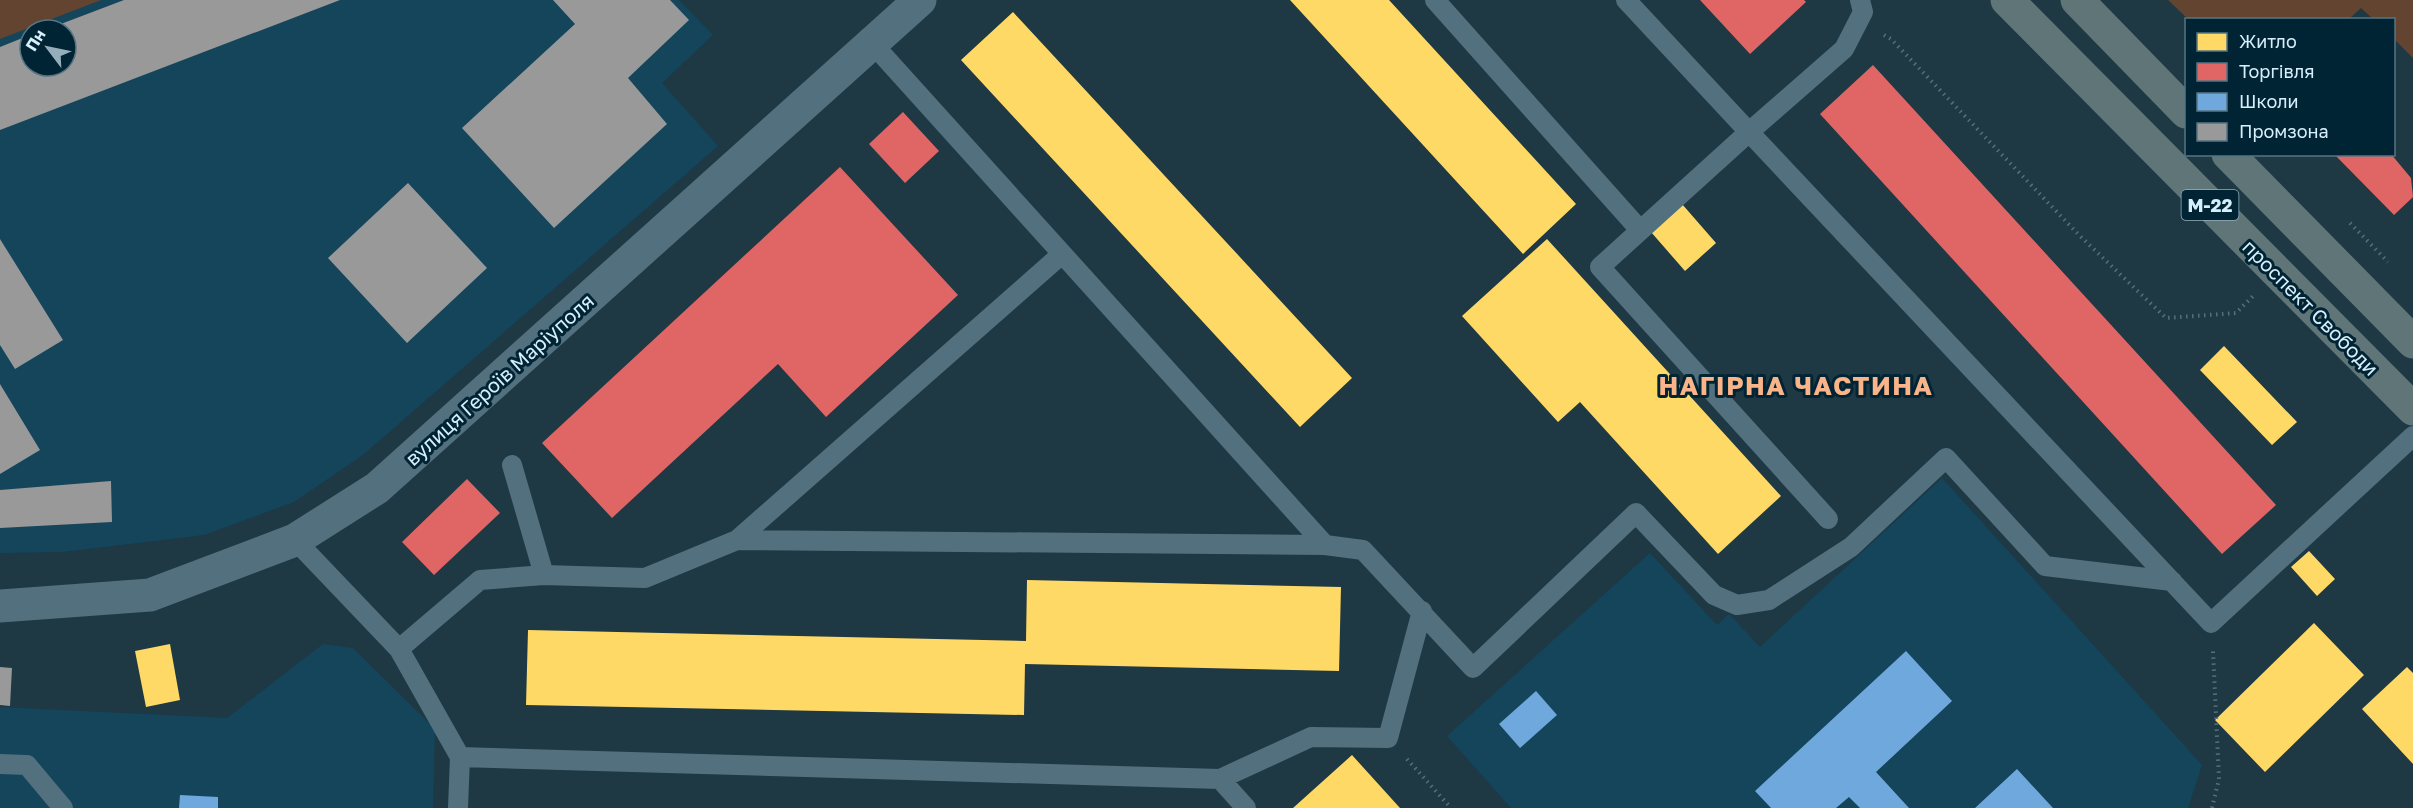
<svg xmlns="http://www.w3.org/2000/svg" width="2413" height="808" font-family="'Golos Text',sans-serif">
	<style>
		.built { fill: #14455b; fill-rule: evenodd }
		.green { fill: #634430 }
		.homes { fill: #ffd966 }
		.shops { fill: #e06666 }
		.schools { fill: #6fa8dc }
		.industry { fill: #999 }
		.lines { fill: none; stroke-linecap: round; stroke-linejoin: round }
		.path { stroke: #586f7b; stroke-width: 4; stroke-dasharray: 1.5 4.5; stroke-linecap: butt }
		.service { stroke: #53707e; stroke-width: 20 }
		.tertiary { stroke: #53707e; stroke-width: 33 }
		.trunk { stroke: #5f7577; stroke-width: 33 }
		.labels { text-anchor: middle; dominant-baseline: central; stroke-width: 6; stroke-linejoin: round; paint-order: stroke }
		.shield { fill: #002434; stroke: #96b1bf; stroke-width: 1.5 }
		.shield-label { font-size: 18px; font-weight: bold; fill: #d7eefb }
		.street-label { font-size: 20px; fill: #d7eefb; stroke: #002434 }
		.district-label { font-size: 26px; font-weight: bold; letter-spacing: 1.5px; fill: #fab489; stroke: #002434 }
	</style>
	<rect width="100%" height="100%" fill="#1e3844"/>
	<path class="built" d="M0,0H679L713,35L662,83L718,146L363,455L294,502L204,535L63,552L0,553ZM30,30H66V66H30Z
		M1942,478L2202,765L2188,808H1511L1447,736L1650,553L1717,625L1729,614L1760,647Z
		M323,644L353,648L435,729L433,808H0V707L227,718Z"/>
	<path class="green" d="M0,0H101L0,39Z
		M2168,0H2413V58L2394,39V20L2373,19L2361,8L2349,19L2189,20Z"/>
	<path class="homes" d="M1290,0H1389L1576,204L1523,254Z
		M1013,12L1352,378L1300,427L961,60Z
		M1682,204L1716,243L1685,271L1651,232Z
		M1547,239L1781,496L1718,554L1580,402L1558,422L1462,316Z
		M2224,346L2297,422L2272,445L2200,370Z
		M2309,551L2335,579L2317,596L2291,567Z
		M1027,580L1341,587L1339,671L1025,664L1024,715L526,705L528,630L1026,641Z
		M2314,623L2364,675L2265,772L2215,720Z
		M170,644L180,700L146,707L135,651Z
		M2407,667L2413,673V764L2362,709Z
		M1352,755L1400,808H1293Z"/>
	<path class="shops" d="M1700,0H1804L1806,2L1750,54Z
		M1873,65L2276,505L2222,554L1820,114Z
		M903,112L939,151L905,183L869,144Z
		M2334,154H2391L2411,178L2413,197L2394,215Z
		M840,167L958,295L826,417L778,364L612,518L542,443Z
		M467,479L500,513L434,575L402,542Z"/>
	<path class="schools" d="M1906,651L1952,701L1876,772L1909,808H1860L1849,797L1836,808H1771L1755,791Z
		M1536,691L1557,715L1520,748L1499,724Z
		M2017,769L2053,808H1975Z
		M180,795L218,797V808H179Z"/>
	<path class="industry" d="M124,0H340L0,130V47L30,35V66H66V30H45Z
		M553,0H670L689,20L628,78L667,124L554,228L462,128L575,24Z
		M408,183L487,268L407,343L328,258Z
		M0,239L63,340L15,369L0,345Z
		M0,384L40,450L0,474Z
		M111,481L112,522L0,528V490Z
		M0,667L12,668L10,706L0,705Z"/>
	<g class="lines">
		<path class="path" d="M1884,35L1891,39L2080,236L2166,318L2236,313L2253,296
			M2350,223L2388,262
			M1407,759L1451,808
			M2212,808L2219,779L2213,651"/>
		<path class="service" d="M1435,0L1640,230
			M1626,0L1749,132L1600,267L1828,519
			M1860,0L1863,12L1844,49L1749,132L2211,623L2413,436
			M872,43L1325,545
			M512,465L544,575
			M295,540L399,649L460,757L458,808
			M737,540L1062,254
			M399,649L480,580L544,575L645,578L737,540L1325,545L1363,550L1473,668L1636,513L1714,595L1737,605L1769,600L1851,547L1946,458L2045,566L2172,581
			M460,757L1220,779L1311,737L1388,738L1422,611
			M0,764L27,765L63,808
			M1220,779L1246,808"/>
		<path class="tertiary" d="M0,606L150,595L295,540L377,488L920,0"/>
		<path class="trunk" d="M2007,0L2413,409
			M2077,0L2186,112
			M2228,154L2413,342"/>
	</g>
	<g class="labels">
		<rect class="shield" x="2181.5" y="190" width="57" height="30" rx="4.5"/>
		<g class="shield-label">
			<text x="2210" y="205">М-22</text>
		</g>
		<g class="street-label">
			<text transform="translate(2311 307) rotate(45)">проспект Свободи</text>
			<text transform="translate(499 379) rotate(-42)">вулиця Героїв Маріуполя</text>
		</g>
		<g class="district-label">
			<text x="1796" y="385">НАГІРНА ЧАСТИНА</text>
		</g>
	</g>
	<rect x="2185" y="18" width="210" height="138" fill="#002434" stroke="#567584" stroke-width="1.5"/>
	<rect x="2197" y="33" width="30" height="18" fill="#ffd966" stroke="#567584" stroke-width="1.5"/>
	<text x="2239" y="48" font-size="18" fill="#d7eefb">Житло</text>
	<rect x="2197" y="63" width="30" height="18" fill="#e06666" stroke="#567584" stroke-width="1.5"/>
	<text x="2239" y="78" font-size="18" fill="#d7eefb">Торгівля</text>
	<rect x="2197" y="93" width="30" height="18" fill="#6fa8dc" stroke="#567584" stroke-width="1.5"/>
	<text x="2239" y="108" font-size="18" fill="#d7eefb">Школи</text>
	<rect x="2197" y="123" width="30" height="18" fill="#999999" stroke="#567584" stroke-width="1.5"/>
	<text x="2239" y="138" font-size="18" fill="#d7eefb">Промзона</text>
	<g transform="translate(48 48) rotate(302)"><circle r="28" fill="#002434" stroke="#567584" stroke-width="1.5"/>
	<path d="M0-4.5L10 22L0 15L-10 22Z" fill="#96aebb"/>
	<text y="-9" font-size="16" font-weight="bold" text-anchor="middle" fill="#d7eefb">Пн</text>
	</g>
</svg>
